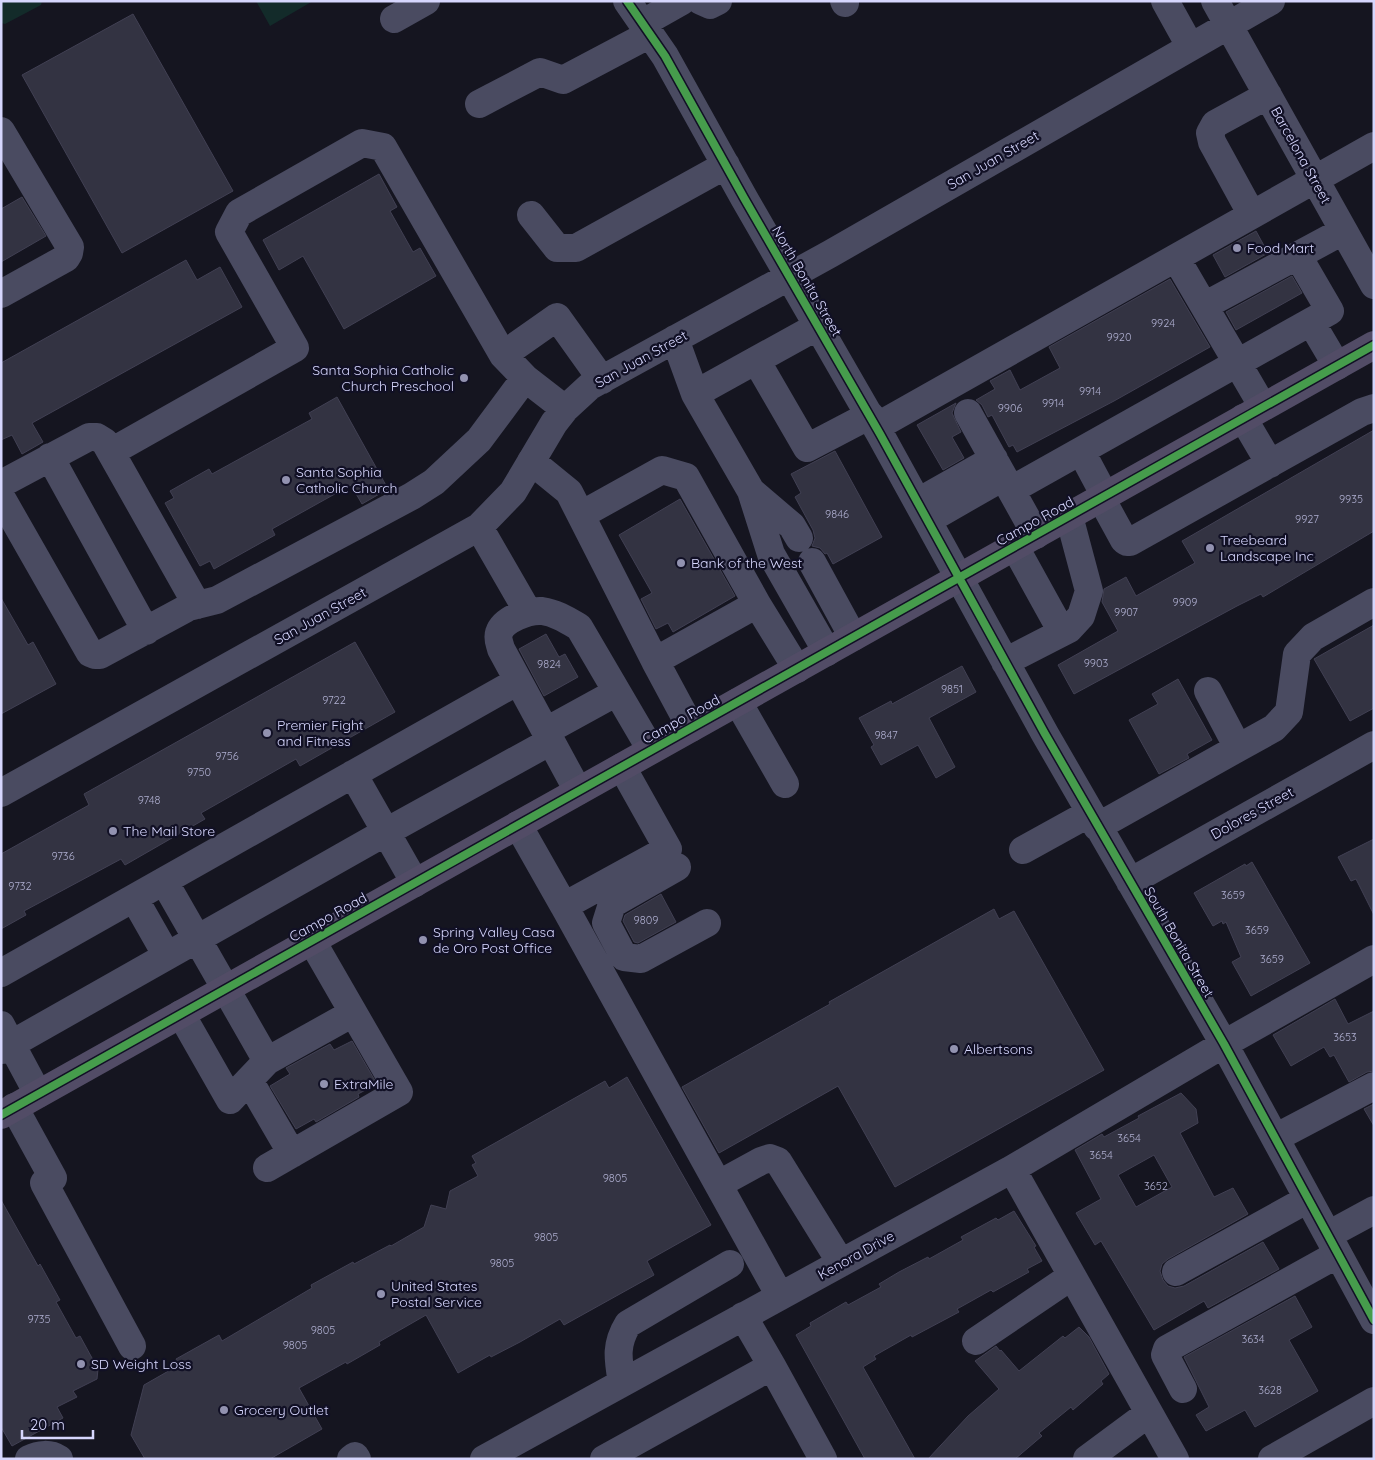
<svg xmlns="http://www.w3.org/2000/svg" width="1375" height="1460" font-family="Quicksand,sans-serif">
	<style>
		.green { fill: #132b2a }
		.building { fill: #333342; stroke: #414053; fill-rule: evenodd }
		.lines { fill: none; stroke-linecap: round; stroke-linejoin: round }
		.minor { stroke: #4a4b61; stroke-width: 28 }
		.major { stroke: #524c66; stroke-width: 28 }
		.cycleway-casing { stroke: #111025; stroke-width: 11 }
		.cycleway { stroke: #469c4c; stroke-width: 8 }
		.poi-dot { fill: #9292b0; stroke: #111025; stroke-width: 2 }
		.labels { text-anchor: middle; dominant-baseline: central; stroke-width: 4.5; stroke-linejoin: round; paint-order: stroke }
		.number-label { font-size: 11px; fill: #adadce }
		.street-label { font-size: 14px; fill: #d6d6fd; stroke: #111025 }
		.poi-label { font-size: 14px; fill: #d6d6fd; stroke: #111025; text-anchor: start }
	</style>
	<rect width="100%" height="100%" fill="#151520"/>
	<path class="green" d="M1,1H42L41,5L5,24L1,23Z
		M256,1H313L270,26Z"/>
	<path class="building" d="M133,14L233,191L122,253L22,75Z
		M379,174L397,207L390,211L413,252L420,248L436,276L344,329L303,256L279,270L263,240Z
		M22,197L46,236L1,262V209Z
		M1256,231L1268,253L1225,277L1213,255Z
		M186,260L197,280L220,267L242,307L32,423L43,442L22,454L12,435L1,440V363Z
		M1292,276L1302,293L1236,330L1226,312Z
		M1170,279L1210,347L1114,401L1017,452L1013,445L1009,447L992,415L988,417L982,405L976,400L995,389L990,381L1010,370L1020,390L1060,368L1049,347Z
		M337,397L388,489L362,504L351,485L272,529L275,535L214,569L210,561L200,566L165,503L174,498L170,491L209,469L212,474L312,419L309,413Z
		M956,403L952,413L961,432L952,437L964,458L943,470L917,425Z
		M1374,430V531L1263,597L1261,594L1237,606L1074,694L1058,665L1118,631L1102,602L1104,589L1126,577L1136,596L1195,563L1182,541Z
		M835,451L882,537L833,564L827,553L825,554L820,548L812,546L815,538L813,530L795,497L801,493L791,474Z
		M680,499L735,596L673,632L668,623L656,629L641,599L652,593L619,535Z
		M1,598L28,645L33,642L56,684L1,714Z
		M1374,625V708L1350,721L1314,659Z
		M546,634L559,657L565,654L578,677L544,696L519,649Z
		M355,642L395,712L300,766L296,759L201,813L205,819L125,865L121,859L24,911L26,915L1,929V854L89,805L84,794Z
		M962,666L976,692L929,718L955,767L936,778L918,745L881,765L871,747L874,745L859,718L891,701L892,704Z
		M1178,679L1212,740L1187,754L1189,758L1159,774L1129,720L1158,704L1152,694Z
		M1374,839V915L1356,879L1351,881L1338,857Z
		M1252,862L1310,963L1251,996L1232,962L1241,957L1226,922L1223,924L1222,921L1213,926L1194,893L1245,864L1246,866Z
		M661,894L676,922L638,943L634,942L623,921L625,915Z
		M994,909L999,919L1014,911L1104,1070L895,1187L838,1086L719,1153L682,1087L830,1004L829,1002Z
		M1335,999L1348,1024L1374,1011V1071L1367,1072L1349,1082L1334,1055L1330,1057L1324,1047L1291,1066L1273,1035Z
		M352,1041L377,1084L358,1094L359,1097L316,1122L314,1119L296,1129L270,1086L290,1074L286,1068L330,1044L334,1050Z
		M627,1077L711,1225L647,1261L654,1275L564,1325L560,1319L520,1342L491,1357L490,1355L458,1373L426,1315L379,1342L380,1345L347,1364L346,1362L299,1388L322,1429L270,1459H145L131,1435L144,1385L179,1365L176,1359L219,1335L222,1341L312,1288L311,1285L353,1262L354,1264L390,1245L391,1246L424,1227L431,1205L446,1209L450,1191L478,1176L472,1165L476,1163L472,1156L605,1081L609,1088Z
		M1181,1093L1196,1109L1198,1123L1180,1133L1214,1197L1233,1188L1248,1214L1168,1259L1162,1264L1160,1271L1163,1280L1168,1286L1175,1288L1184,1286L1263,1242L1279,1269L1208,1308L1204,1301L1154,1330L1101,1241L1095,1245L1076,1213L1101,1199L1075,1150L1102,1134L1104,1137L1139,1118L1138,1116ZM1154,1155L1172,1187L1136,1207L1118,1175Z
		M1374,1104V1126L1364,1109Z
		M1,1200L38,1266L40,1264L60,1300L56,1302L76,1338L80,1336L98,1369L97,1379L73,1391L77,1397L57,1407L63,1418L12,1446L1,1427Z
		M1014,1211L1036,1246L1034,1247L1042,1261L1027,1269L1029,1272L993,1292L991,1290L957,1309L959,1312L912,1337L911,1335L874,1356L876,1359L863,1367L915,1459H865L796,1335L811,1326L810,1323L846,1302L848,1305L881,1287L879,1284L899,1272L928,1257L929,1259L963,1240L961,1237L996,1218L998,1220Z
		M1295,1296L1312,1327L1289,1340L1318,1391L1255,1427L1245,1410L1206,1431L1196,1415L1209,1407L1184,1357Z
		M1079,1327L1089,1337L1109,1374L1101,1381L1103,1384L1073,1410L1071,1407L1039,1433L1042,1436L1015,1459H928L968,1416L999,1389L975,1361L996,1346L1000,1351L1001,1350L1019,1371L1063,1336L1065,1338Z"/>
	<g class="lines">
		<path class="minor" d="M627,1L665,56L744,198L880,434L1045,734L1224,1044L1374,1320
			M701,1L710,5L718,1
			M844,1L845,3
			M1165,1L1190,46
			M1215,1L1374,285
			M394,19L426,1
			M643,23L682,1
			M479,104L540,72L563,80L650,34
			M1,131L70,247L69,253L66,258L1,294
			M531,215L557,248H576L726,165
			M1252,215L1212,142L1210,133L1215,124L1268,95
			M1176,258L1204,306L1343,231
			M1204,306L1263,407
			M1311,322L1337,366
			M818,326L695,394L751,491L771,554L827,652
			M675,339L695,394
			M503,355L557,317L602,380
			M756,360L807,448L870,415
			M968,413L1036,535
			M1243,418L1270,464
			M876,427L1374,146
			M1081,451L1105,496
			M111,452L295,348L229,232L239,213L362,143L383,147L503,355L525,378
			M50,457L146,631
			M531,461L569,492L655,661
			M1,484L89,437H97L105,442L197,605
			M1011,490L1330,311L1298,256
			M751,491L792,526L799,538
			M1,497L90,653L95,655H100L189,607L217,600L412,496L434,482L479,440L525,378L565,409
			M1101,498L1124,540L1127,542H1130L1362,412L1374,408
			M918,502L994,459
			M581,515L662,470L686,477L757,604L797,669
			M928,520L1003,477
			M479,527L528,612
			M1015,547L1062,632
			M812,562L853,637
			M1005,662L1069,629L1081,616L1089,591L1069,516
			M738,702L785,784
			M691,728L655,661L757,604
			M546,731L617,692
			M1238,748L1274,728L1289,712L1297,654L1313,637L1374,602
			M622,767L668,849L564,906L780,1296
			M353,774L415,883
			M578,791L501,649C500,644 497,639 499,633C503,619 529,610 542,611C556,613 567,620 579,627L651,750
			M1,793L479,527L513,492L554,423L565,409L590,386L830,254L1271,1
			M518,825L564,906
			M1097,827L1238,748L1208,691
			M1023,850L1090,813
			M677,867L612,904L606,923L624,957L641,959L707,923
			M164,881L267,1061
			M1130,882L1374,745
			M134,898L167,956
			M1,973L518,681
			M181,1014L230,1100L267,1061L353,1013
			M1,1025L38,1094
			M1,1050L386,832L551,741
			M249,1080L292,1154
			M14,1107L53,1178L44,1183L132,1346
			M1275,1138L1374,1086
			M267,1168L399,1092L312,941
			M1012,1169L1175,1459
			M719,1184L761,1161L770,1158L778,1161L841,1263
			M1328,1235L1374,1210
			M1176,1272L1308,1199
			M976,1341L1072,1276
			M772,1366L823,1459
			M622,1383C618,1359 615,1345 628,1324L730,1264
			M1183,1389L1165,1355L1167,1349L1338,1254
			M29,1459C39,1454 50,1453 59,1459
			M351,1459L355,1456L357,1459
			M484,1459L1012,1169L1224,1044L1374,959
			M604,1459L772,1366L743,1316
			M1087,1459L1149,1413
			M1272,1459L1374,1401"/>
		<path class="major" d="M1,1115L1374,345"/>
		<g class="cycleway-casing">
			<path id="cycleway" d="M627,1L665,56L744,198L880,434L1045,734L1224,1044L1374,1320
				M1,1115L1374,345"/>
		</g>
		<use href="#cycleway" class="cycleway"/>
	</g>
	<g class="poi-dot">
		<circle cx="1237" cy="248" r="5"/>
		<circle cx="464" cy="378" r="5"/>
		<circle cx="286" cy="480" r="5"/>
		<circle cx="1210" cy="548" r="5"/>
		<circle cx="681" cy="563" r="5"/>
		<circle cx="267" cy="733" r="5"/>
		<circle cx="113" cy="831" r="5"/>
		<circle cx="423" cy="940" r="5"/>
		<circle cx="954" cy="1049" r="5"/>
		<circle cx="324" cy="1084" r="5"/>
		<circle cx="381" cy="1294" r="5"/>
		<circle cx="81" cy="1364" r="5"/>
		<circle cx="224" cy="1410" r="5"/>
	</g>
	<g class="labels">
		<g class="number-label">
			<text x="1163" y="323">9924</text>
			<text x="1119" y="337">9920</text>
			<text x="1090" y="391">9914</text>
			<text x="1053" y="403">9914</text>
			<text x="1010" y="408">9906</text>
			<text x="1351" y="499">9935</text>
			<text x="837" y="514">9846</text>
			<text x="1307" y="519">9927</text>
			<text x="1185" y="602">9909</text>
			<text x="1126" y="612">9907</text>
			<text x="1096" y="663">9903</text>
			<text x="549" y="664">9824</text>
			<text x="952" y="689">9851</text>
			<text x="334" y="700">9722</text>
			<text x="886" y="735">9847</text>
			<text x="227" y="756">9756</text>
			<text x="199" y="772">9750</text>
			<text x="149" y="800">9748</text>
			<text x="63" y="856">9736</text>
			<text x="20" y="886">9732</text>
			<text x="1233" y="895">3659</text>
			<text x="646" y="920">9809</text>
			<text x="1257" y="930">3659</text>
			<text x="1272" y="959">3659</text>
			<text x="1345" y="1037">3653</text>
			<text x="1129" y="1138">3654</text>
			<text x="1101" y="1155">3654</text>
			<text x="615" y="1178">9805</text>
			<text x="1156" y="1186">3652</text>
			<text x="546" y="1237">9805</text>
			<text x="502" y="1263">9805</text>
			<text x="39" y="1319">9735</text>
			<text x="323" y="1330">9805</text>
			<text x="1253" y="1339">3634</text>
			<text x="295" y="1345">9805</text>
			<text x="1270" y="1390">3628</text>
		</g>
		<g class="street-label">
			<text transform="translate(1301 155) rotate(61)">Barcelona Street</text>
			<text transform="translate(993 160) rotate(-30)">San Juan Street</text>
			<text transform="translate(807 281) rotate(60)">North Bonita Street</text>
			<text transform="translate(641 359) rotate(-29)">San Juan Street</text>
			<text transform="translate(1035 521) rotate(-29)">Campo Road</text>
			<text transform="translate(320 616) rotate(-29)">San Juan Street</text>
			<text transform="translate(681 719) rotate(-29)">Campo Road</text>
			<text transform="translate(1252 813) rotate(-29)">Dolores Street</text>
			<text transform="translate(328 917) rotate(-29)">Campo Road</text>
			<text transform="translate(1179 942) rotate(60)">South Bonita Street</text>
			<text transform="translate(856 1255) rotate(-29)">Kenora Drive</text>
		</g>
		<g class="poi-label">
			<text x="1247" y="248">Food Mart</text>
			<text x="454" y="370" text-anchor="end">Santa Sophia Catholic<tspan x="454" dy="16">Church Preschool</tspan></text>
			<text x="296" y="472">Santa Sophia<tspan x="296" dy="16">Catholic Church</tspan></text>
			<text x="1220" y="540">Treebeard<tspan x="1220" dy="16">Landscape Inc</tspan></text>
			<text x="691" y="563">Bank of the West</text>
			<text x="277" y="725">Premier Fight<tspan x="277" dy="16">and Fitness</tspan></text>
			<text x="123" y="831">The Mail Store</text>
			<text x="433" y="932">Spring Valley Casa<tspan x="433" dy="16">de Oro Post Office</tspan></text>
			<text x="964" y="1049">Albertsons</text>
			<text x="334" y="1084">ExtraMile</text>
			<text x="391" y="1286">United States<tspan x="391" dy="16">Postal Service</tspan></text>
			<text x="91" y="1364">SD Weight Loss</text>
			<text x="234" y="1410">Grocery Outlet</text>
		</g>
	</g>
	<rect width="1375" height="1460" fill="none" stroke="#d6d6fd" stroke-width="5"/>
	<path d="M22 1430v8h71v-8" fill="none" stroke="#d6d6fd" stroke-width="2.5"/>
	<text x="30" y="1430" font-size="15" fill="#d6d6fd" stroke="#111025" stroke-width="4" paint-order="stroke">20 m</text>
</svg>
